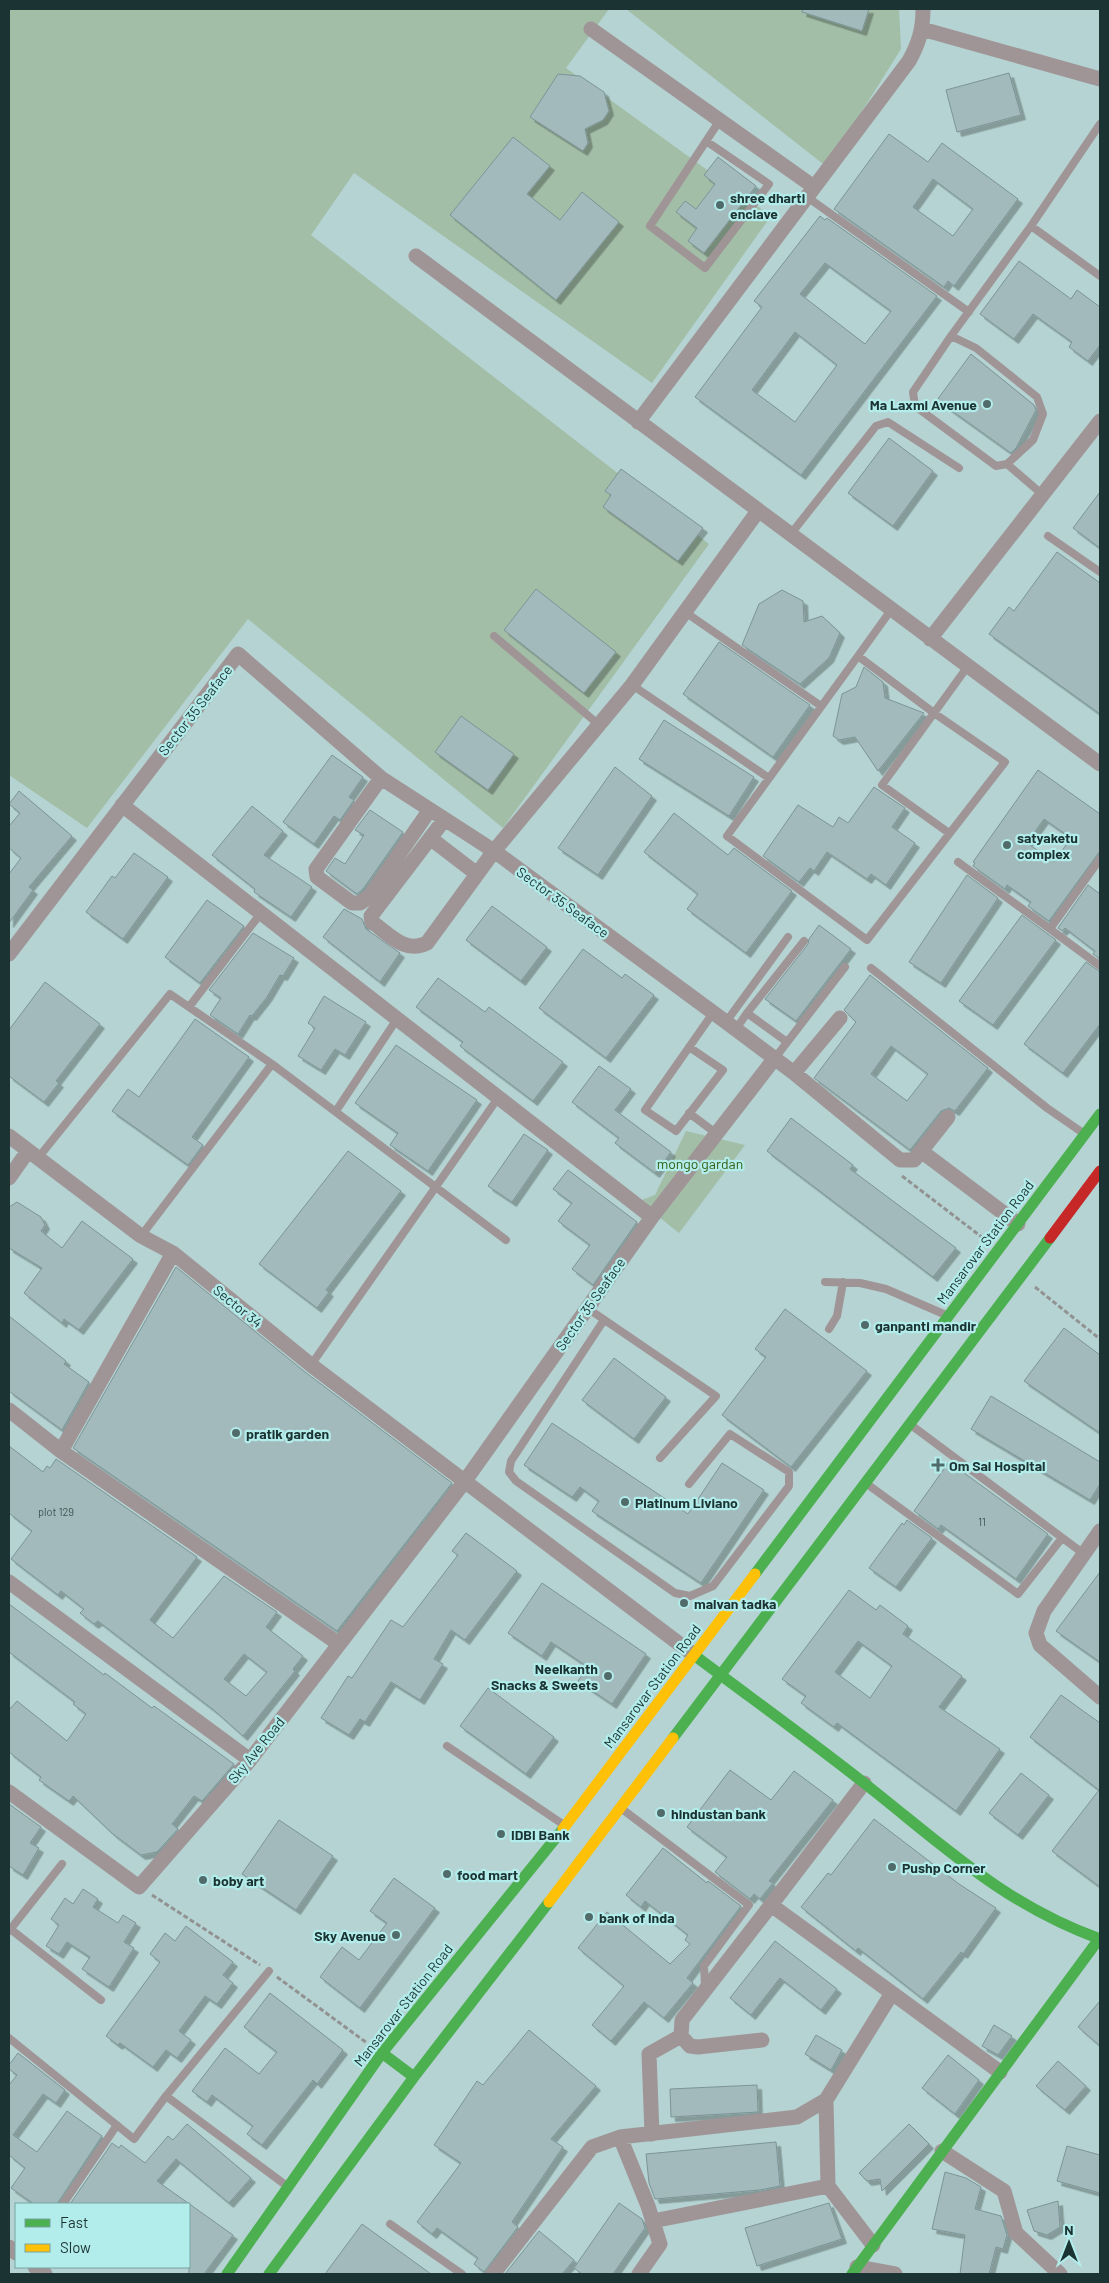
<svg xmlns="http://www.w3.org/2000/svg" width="1109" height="2283" font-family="Barlow,sans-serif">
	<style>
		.green { fill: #a2bea7 }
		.building { fill: #a2babc; stroke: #7c9496; fill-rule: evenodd; filter: url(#shadow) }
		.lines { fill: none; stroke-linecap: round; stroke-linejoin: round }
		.path { stroke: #929293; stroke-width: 3; stroke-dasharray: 5 2.5; stroke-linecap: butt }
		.lane { stroke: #a09596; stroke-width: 8 }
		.street { stroke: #a09596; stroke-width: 15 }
		.fast { stroke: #4caf50; stroke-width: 11 }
		.slow { stroke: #ffc107; stroke-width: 11 }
		.jam { stroke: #c62828; stroke-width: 11 }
		.poi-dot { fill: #516b6a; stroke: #b3edeb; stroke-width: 2 }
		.labels { text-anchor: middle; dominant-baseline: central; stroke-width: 4.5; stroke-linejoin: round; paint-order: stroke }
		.number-label { font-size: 11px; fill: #3e5655 }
		.poi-label { font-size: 14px; font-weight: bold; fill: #1b3332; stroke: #b3edeb; text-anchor: start }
		.street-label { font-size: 14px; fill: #1b3332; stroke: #b3edeb }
		.park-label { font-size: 14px; fill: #355c10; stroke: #b3edeb }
	</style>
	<defs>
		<filter id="shadow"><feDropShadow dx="4.5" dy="4.5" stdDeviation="0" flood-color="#0004"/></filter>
	</defs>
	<rect width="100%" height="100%" fill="#b4d3d2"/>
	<path class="green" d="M9,9H609L566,68L771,216L652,383L354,173L311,235L709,544L503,828L248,619L87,828L9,775Z
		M626,9H899L901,49L827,167Z
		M686,1131L745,1145L679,1233L639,1201L655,1195Z"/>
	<path class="building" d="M803,9H869L862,31L802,12Z
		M1009,73L1021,115L957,132L946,90Z
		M558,74L580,76L604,92L609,111L603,120L585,129L588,143L583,151L530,117Z
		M889,134L928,162L942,143L1018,199L954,286L948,281L944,287L834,209ZM933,179L973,209L953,236L913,207Z
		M513,137L550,166L527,194L560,220L582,192L619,222L556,300L450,215Z
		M718,157L756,186L704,253L688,241L697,228L676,212L685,201L696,209L715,184L704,175Z
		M820,216L825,220L827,218L937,296L801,475L695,397L762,307L754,301ZM825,263L891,311L865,344L800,294ZM795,332L837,365L795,422L752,390Z
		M1019,261L1071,299L1077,290L1100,307V345L1088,361L1069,347L1072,342L1033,314L1014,339L980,314Z
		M971,354L1034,405L1036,410L1016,448L1011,453L937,400Z
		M889,438L933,471L893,526L848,493Z
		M621,469L703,528L678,561L603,507L611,495L605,491Z
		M1100,492V548L1073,528Z
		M1057,552L1100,583V714L989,634L1009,607L1014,611Z
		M536,589L616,652L584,693L504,630Z
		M782,590L803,601L804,622L822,616L840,633L829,658L800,684L742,645L759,604Z
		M719,642L810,705L773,757L683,694Z
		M864,667L883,682L885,698L924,713L878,771L855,737L839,740L833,736L842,694L856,687Z
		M461,716L514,754L488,790L435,752Z
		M664,720L754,777L729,816L639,759Z
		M332,755L363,777L349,797L354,800L340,820L334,816L314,844L283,822Z
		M615,767L652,796L598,875L558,848Z
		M1038,770L1100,814V851L1049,921L1028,906L1031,902L1007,885L1005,889L973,866L975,863L973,862ZM1044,819L1071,838L1054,862L1027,843Z
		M874,787L905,808L892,827L915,843L886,885L871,874L867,879L827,852L814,871L810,868L799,882L763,856L798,805L833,827L839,817L848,823Z
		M19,791L72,836L29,887L33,890L9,923V874L21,858L9,848V826L20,813L9,804Z
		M252,806L283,831L264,855L312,887L291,917L254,892L255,889L212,855Z
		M370,810L403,832L363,889L357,894L326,871L335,858L345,864L364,835L355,830Z
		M674,813L728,855L734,848L792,891L746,953L687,909L698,894L644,852Z
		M134,853L168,877L123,939L86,912L112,876L115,878Z
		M967,875L998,898L941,983L909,962Z
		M1088,885L1100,894V959L1093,954L1095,951L1065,928L1062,931L1058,928Z
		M207,900L244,926L200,983L165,957Z
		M492,906L547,947L521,981L466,940Z
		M344,909L362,919L366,929L400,953L380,982L323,937Z
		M1022,915L1056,940L993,1025L959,1001Z
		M819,925L851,949L796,1021L765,999L808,944L809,939Z
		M253,933L294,958L283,976L280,975L267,997L252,1016L250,1015L238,1034L210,1015L221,998L209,990Z
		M583,949L622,978L625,974L654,995L606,1058L539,1008Z
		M1086,962L1100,972V1024L1063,1073L1024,1044Z
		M870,975L988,1068L955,1111L949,1108L941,1111L910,1150L814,1078L856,1022L844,1010ZM891,1046L928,1074L907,1101L871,1074Z
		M438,978L485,1012L489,1007L563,1062L533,1101L460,1046L463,1042L416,1007Z
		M45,982L100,1024L56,1081L59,1083L44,1102L9,1076V1030Z
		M324,996L366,1022L345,1055L335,1049L321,1070L298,1056L315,1028L308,1023Z
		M195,1019L249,1057L192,1137L203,1145L188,1165L112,1111L128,1089L139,1097Z
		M396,1045L477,1100L428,1171L390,1145L398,1133L355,1103Z
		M599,1066L631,1089L615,1110L671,1152L655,1173L615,1143L619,1138L572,1102Z
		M791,1118L853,1165L850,1169L956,1248L933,1277L767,1151Z
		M524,1134L548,1150L512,1202L488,1186Z
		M348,1151L401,1191L326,1290L329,1292L317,1308L259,1264Z
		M568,1170L637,1222L593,1285L572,1269L590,1245L558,1221L572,1203L553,1189Z
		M17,1202L41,1217L45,1225L41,1231L62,1248L82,1221L133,1259L79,1330L64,1319L62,1323L24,1293L42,1268L9,1248V1207Z
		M176,1267L305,1372L452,1483L337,1631L73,1448Z
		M785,1309L867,1371L791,1467L722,1415L766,1357L755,1349Z
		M9,1316L66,1361L64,1364L89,1382L62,1430L9,1391Z
		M1064,1328L1100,1355V1433L1024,1381Z
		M614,1358L666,1397L634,1439L582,1400Z
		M991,1396L1100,1462V1484L1090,1500L971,1429Z
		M552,1423L688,1514L722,1463L764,1490L701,1583L592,1511L599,1501L580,1487L572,1497L524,1465Z
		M9,1446L43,1472L47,1466L50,1468L56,1459L197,1557L150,1620L173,1638L224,1576L277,1612L266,1627L303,1656L293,1669L295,1671L243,1736L215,1711L98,1621L94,1624L80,1613L84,1609L61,1591L58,1595L11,1559L32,1531L9,1513ZM244,1654L267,1672L246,1696L224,1679Z
		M949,1462L1048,1534L1016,1579L941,1525L938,1529L914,1511Z
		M907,1520L932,1538L896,1587L869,1568L902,1523L904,1525Z
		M466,1533L517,1571L465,1640L451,1630L434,1659L443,1664L420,1700L391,1682L365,1722L360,1719L349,1735L321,1718L348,1676L352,1678L391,1620L403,1627L458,1555L452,1551Z
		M1100,1572V1662L1056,1631Z
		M542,1583L646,1654L612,1704L578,1681L588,1667L551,1642L542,1656L508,1633Z
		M849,1590L876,1610L880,1605L908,1626L903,1634L962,1676L939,1707L1000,1749L956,1811L837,1723L834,1727L801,1703L806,1696L782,1679ZM858,1641L892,1666L870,1698L835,1672Z
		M9,1604L104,1675L105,1673L152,1708L154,1706L234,1764L202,1801L194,1796L172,1824L178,1829L157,1852L141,1855L113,1834L73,1796L69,1801L39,1780L41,1777L9,1752V1710L17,1701L67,1741L86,1714L73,1704L75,1702L9,1652Z
		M488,1688L554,1737L526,1774L460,1726Z
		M1061,1695L1100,1723V1887L1052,1851L1099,1790L1030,1737Z
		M730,1770L771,1800L794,1771L833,1800L769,1881L773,1883L760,1899L754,1894L750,1899L715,1872L727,1857L687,1827Z
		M1021,1773L1049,1795L1018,1835L989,1813Z
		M9,1804L41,1827L30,1843L39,1848L23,1875L9,1866Z
		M874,1819L959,1884L996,1908L963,1954L961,1952L923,1999L858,1948L856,1951L801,1907L828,1873L831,1875Z
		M279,1820L333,1856L296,1910L242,1874Z
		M663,1848L707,1883L708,1881L741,1906L687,1978L693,1983L664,2018L644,2002L611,2041L592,2025L624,1986L578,1948L607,1912L670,1964L690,1944L685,1940L688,1935L645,1901L641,1907L626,1895Z
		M394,1878L435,1908L360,2008L320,1977L342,1947L359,1960L387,1923L370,1911Z
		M83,1889L98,1899L93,1907L118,1923L123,1915L136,1923L124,1942L134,1948L109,1987L82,1969L90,1957L67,1942L59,1954L46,1946L59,1925L51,1919L65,1898L73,1904Z
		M186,1926L233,1962L223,1975L233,1983L217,2004L205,1996L179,2031L191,2040L177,2058L166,2050L153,2067L120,2043L118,2045L106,2036L160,1962L150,1954L165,1933L175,1941Z
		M775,1941L837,1989L821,2010L780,1978L751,2015L730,1998Z
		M270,1993L343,2050L317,2084L313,2080L262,2145L247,2134L253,2126L212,2095L207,2102L192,2091L225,2048L259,2074L277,2052L244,2027Z
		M1100,2001V2046L1078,2027Z
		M994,2025L1012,2036L998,2055L982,2046Z
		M529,2030L596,2086L551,2139L563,2147L512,2222L518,2227L484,2272L474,2264L478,2258L437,2228L432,2234L417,2222L461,2163L434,2145L477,2081L483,2085Z
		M816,2035L842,2050L831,2070L805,2054Z
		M18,2053L65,2090L56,2103L43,2094L13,2135L37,2152L67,2111L102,2136L57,2204H34L11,2188L25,2168L9,2155V2085L17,2075L9,2069V2065Z
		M948,2055L979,2080L955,2114L922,2088Z
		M1058,2061L1086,2086L1065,2110L1036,2086Z
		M757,2085L758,2112L671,2117L670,2089Z
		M187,2124L251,2178L229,2203L176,2159L157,2181L233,2235L204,2274H189V2204H70L112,2143L119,2148L121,2145L145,2163L168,2136L173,2140Z
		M909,2124L929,2144L882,2191L880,2179L867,2181L859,2173Z
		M776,2142L780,2186L760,2190L655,2199L649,2183L646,2154Z
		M1067,2146L1100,2155V2193L1057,2181Z
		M945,2172L966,2178L981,2187L975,2209L1001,2216L1007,2235L1003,2249L996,2247L989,2274H960L965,2235L932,2229Z
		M1058,2201L1060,2227L1047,2235L1034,2231L1027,2210Z
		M619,2203L642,2219L645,2228L613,2274H582L574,2268Z
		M829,2203L842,2239L757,2266L745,2228Z
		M362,2224L431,2274H325Z
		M539,2231L574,2260L562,2274H505Z"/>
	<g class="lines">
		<path class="path" d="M902,1176L983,1238
			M1035,1287L1100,1339
			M152,1895L260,1965
			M277,1977L367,2043"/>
		<path class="lane" d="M706,141L769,184L705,268L650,226L720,120
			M807,197L969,312
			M1031,226L1100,276
			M951,336L1031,226L1100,124
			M1007,464L996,466L915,406L913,392L951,336L976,348L1037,397L1043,414L1033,440L1007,464L1043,495
			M790,535L876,426L888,422L959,468
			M1048,536L1100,572
			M685,612L821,706
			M494,636L598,724
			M858,656L934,713L1005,762L867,940L727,836L858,656L891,610
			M632,685L769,778
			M949,833L882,785L968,666
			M1100,859L1050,929L1100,966
			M958,862L1050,929
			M871,968L1047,1108L1083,1133
			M189,1007L261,913
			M726,1022L788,937
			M736,1029L747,1013
			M787,1042L747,1013L804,941
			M689,1047L723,1070L676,1131L645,1110L713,1013
			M775,1058L845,967
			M272,1064L506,1240
			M336,1111L397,1019
			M689,1113L717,1134
			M38,1158L170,994L272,1064L141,1236
			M825,1282L860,1283L886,1289L946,1315
			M587,1308L716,1396L660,1458
			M604,1320L511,1461L509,1472L516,1481L675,1593L690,1596L713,1586L789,1486V1472L730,1434L689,1484
			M829,1329L837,1316L843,1282
			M311,1365L498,1098
			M911,1425L1084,1554
			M867,1484L1018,1594L1062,1538
			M447,1746L564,1825
			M622,1809L749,1905L704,1966L705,1987
			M9,1928L101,2000
			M9,1931L62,1864
			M269,1971L166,2096L287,2186
			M9,2038L134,2139L166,2096
			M63,2204L117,2125
			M390,2224L462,2274"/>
		<path class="street" d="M591,29L814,187
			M922,29L1100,79
			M416,256L1100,764
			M638,422L909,61C919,43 923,29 923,9
			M930,639L1100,421
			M381,778L316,869L317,877L352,903H360L370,896L429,811
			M122,805L652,1217
			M444,820L371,916L372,922C390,935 405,954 427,943L494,851L632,685L758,511
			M430,838L477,874
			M9,954L238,654L381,778L494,851L726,1022L794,1073L900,1160H914L948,1117
			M794,1073L840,1018
			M9,1136L141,1236L173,1253L311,1365L694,1655
			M921,1151L1018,1224
			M9,1178L28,1151
			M9,1410L61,1451L339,1644
			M61,1451L173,1253
			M1100,1531L1044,1611L1036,1633L1040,1645L1100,1697
			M9,1582L250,1760
			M9,1792L139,1887L250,1760L465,1481L652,1217L775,1058
			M892,1993L1000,2072
			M762,2040L698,2047L690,2046L681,2036L682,2020L771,1905
			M826,2100L828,2186
			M652,2134L649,2054L681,2036
			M620,2137L648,2206L660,2244L639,2274
			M942,2151L1004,2191L1016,2233L1060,2274
			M653,2221L828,2186L873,2245
			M9,2247L16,2253
			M35,2267L45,2274
			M857,2267L895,2274
			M493,2274L592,2147L620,2137L797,2117L826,2100L892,1993L771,1905L864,1783"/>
		<path class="fast" d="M755,1574L1100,1114
			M694,1655C751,1698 808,1739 864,1783C943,1845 1003,1904 1100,1939
			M673,1738L1050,1238
			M382,2053L414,2077
			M227,2274L382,2053L563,1829
			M269,2274L414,2077L549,1902
			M852,2274L1099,1939"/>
		<path class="slow" d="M563,1829L755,1574
			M549,1902L673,1738"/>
		<path class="jam" d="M1050,1238L1100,1171"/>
	</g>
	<g class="poi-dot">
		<circle cx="720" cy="205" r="5"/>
		<circle cx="987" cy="404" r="5"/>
		<circle cx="1007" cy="845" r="5"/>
		<circle cx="865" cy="1325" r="5"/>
		<circle cx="236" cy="1433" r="5"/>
		<path d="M935.5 1457.5h5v5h5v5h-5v5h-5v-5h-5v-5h5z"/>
		<circle cx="625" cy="1502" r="5"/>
		<circle cx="684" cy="1603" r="5"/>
		<circle cx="608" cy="1676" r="5"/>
		<circle cx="661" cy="1813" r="5"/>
		<circle cx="501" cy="1834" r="5"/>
		<circle cx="892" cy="1867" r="5"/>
		<circle cx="447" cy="1874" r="5"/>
		<circle cx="203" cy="1880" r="5"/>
		<circle cx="589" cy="1917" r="5"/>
		<circle cx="396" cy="1935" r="5"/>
	</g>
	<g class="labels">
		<g class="number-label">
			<text x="56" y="1511">plot 129</text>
			<text x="982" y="1521">11</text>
		</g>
		<g class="poi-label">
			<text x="730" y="197">shree dharti<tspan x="730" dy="16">enclave</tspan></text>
			<text x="977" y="404" text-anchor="end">Ma Laxmi Avenue</text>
			<text x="1017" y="837">satyaketu<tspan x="1017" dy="16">complex</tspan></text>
			<text x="875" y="1325">ganpanti mandir</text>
			<text x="246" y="1433">pratik garden</text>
			<text x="949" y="1465">Om Sai Hospital</text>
			<text x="635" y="1502">Platinum Liviano</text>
			<text x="694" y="1603">malvan tadka</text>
			<text x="598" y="1668" text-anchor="end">Neelkanth<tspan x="598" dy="16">Snacks &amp; Sweets</tspan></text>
			<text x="671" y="1813">hindustan bank</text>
			<text x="511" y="1834">IDBI Bank</text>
			<text x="902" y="1867">Pushp Corner</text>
			<text x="457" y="1874">food mart</text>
			<text x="213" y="1880">boby art</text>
			<text x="599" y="1917">bank of inda</text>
			<text x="386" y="1935" text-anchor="end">Sky Avenue</text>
		</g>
		<g class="street-label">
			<text transform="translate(195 710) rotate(-52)">Sector 35 Seaface</text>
			<text transform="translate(563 902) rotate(36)">Sector 35 Seaface</text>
			<text transform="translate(985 1242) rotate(-53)">Mansarovar Station Road</text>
			<text transform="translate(590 1304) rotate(-55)">Sector 35 Seaface</text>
			<text transform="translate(238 1306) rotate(39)">Sector 34</text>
			<text transform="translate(652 1686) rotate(-53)">Mansarovar Station Road</text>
			<text transform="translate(256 1750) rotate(-51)">Sky Ave Road</text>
			<text transform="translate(403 2005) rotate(-52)">Mansarovar Station Road</text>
		</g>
		<g class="park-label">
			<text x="700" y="1163">mongo gardan</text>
		</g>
	</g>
	<rect width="1109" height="2283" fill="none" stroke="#1b3332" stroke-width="20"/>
	<rect x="15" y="2203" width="175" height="65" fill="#b3edeb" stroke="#76a3a1"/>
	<rect x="25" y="2219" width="25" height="8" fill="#4caf50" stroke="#76a3a1"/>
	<text x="60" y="2228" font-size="15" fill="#1b3332">Fast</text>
	<rect x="25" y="2244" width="25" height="8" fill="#ffc107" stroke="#76a3a1"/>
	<text x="60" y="2253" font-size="15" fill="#1b3332">Slow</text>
	<g transform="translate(1069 2243)" stroke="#b3edeb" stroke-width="4" paint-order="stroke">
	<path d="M0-4L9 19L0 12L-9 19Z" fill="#1b3332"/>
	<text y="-8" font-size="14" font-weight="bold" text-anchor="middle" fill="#1b3332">N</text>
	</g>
</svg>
